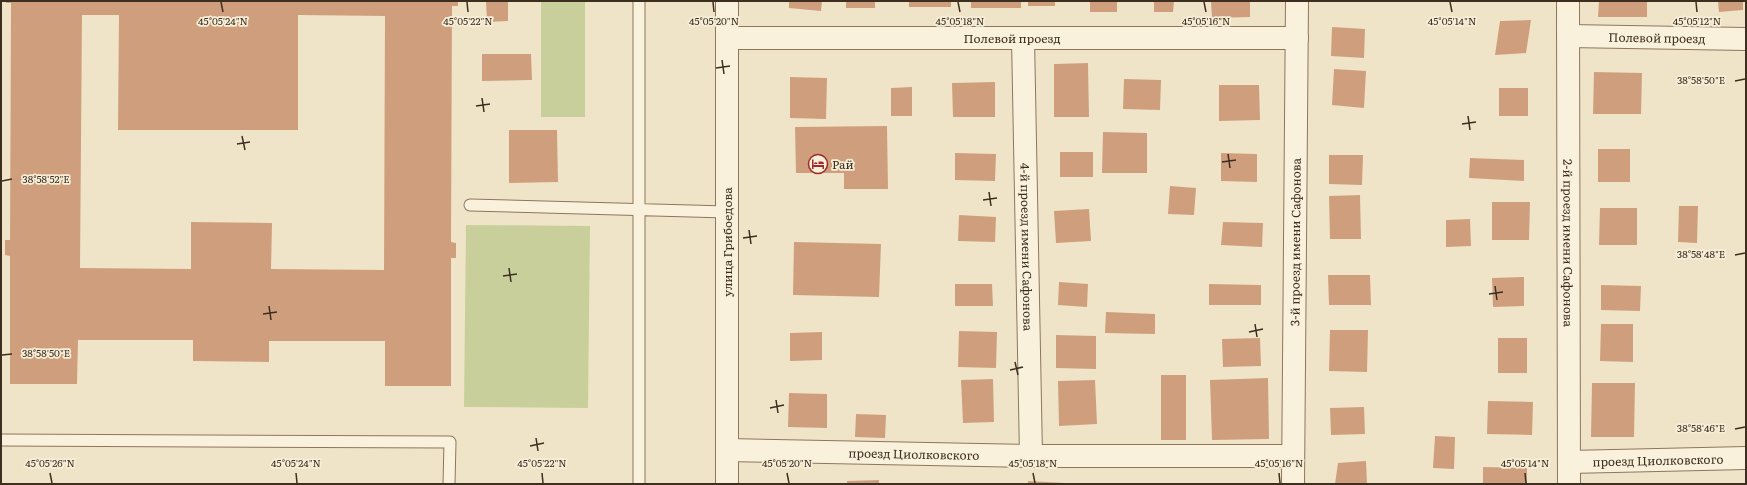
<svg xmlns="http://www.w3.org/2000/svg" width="1747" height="485" font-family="Literata,serif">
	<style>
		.green { fill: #c9cf9b }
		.building { fill: #cf9f7d; fill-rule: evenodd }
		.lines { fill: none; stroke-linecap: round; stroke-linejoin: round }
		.service-casing { stroke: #8d765c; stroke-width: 13 }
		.minor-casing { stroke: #8d765c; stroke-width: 24 }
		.tertiary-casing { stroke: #8d765c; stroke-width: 24 }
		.service { stroke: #faf1dc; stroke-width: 11 }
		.minor { stroke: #faf1dc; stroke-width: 22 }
		.tertiary { stroke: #faf1dc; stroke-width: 22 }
		.ticks { fill: none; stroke: #3d2e20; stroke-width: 1.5 }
		.labels { text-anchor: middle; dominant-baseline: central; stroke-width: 3.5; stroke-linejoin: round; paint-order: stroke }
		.street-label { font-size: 12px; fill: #3d2e20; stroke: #f7eed8 }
		.poi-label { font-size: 12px; fill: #3d2e20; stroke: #f7eed8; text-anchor: start }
		.ticks-label { font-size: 10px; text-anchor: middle; fill: #3d2e20; stroke: #f7eed8; stroke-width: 3.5; stroke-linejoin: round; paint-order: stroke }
	</style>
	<rect width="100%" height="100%" fill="#f0e4c8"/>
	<path class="green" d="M541,1H585V117H541Z
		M466,225L590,226L588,408L464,407Z"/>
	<path class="building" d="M6,1H458V6H452L451,242L456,243V258H451V386H385V341H269V362L193,361V340H78L77,384H10V256L5,255V240H10L11,3H6ZM82,15H119L118,130H298V15L385,16L384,270L271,269L272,223L191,222V269L80,268Z
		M486,1H508V21L487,22Z
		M789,1H822L821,11L789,8Z
		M846,1H875V8H846Z
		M909,1H951V7H909Z
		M971,1H1021V8H971Z
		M1028,1H1055V6H1028Z
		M1090,1H1117V12H1090Z
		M1154,1H1174L1173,12H1154Z
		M1211,1H1250V17L1212,18Z
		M1599,1H1647V17H1598Z
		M1718,1H1743V10L1719,12Z
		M1531,20L1526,53L1495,55L1500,21Z
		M1332,27L1365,29L1364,58L1331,56Z
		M482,54H531L532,80L482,81Z
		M1088,63L1089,117H1054V64Z
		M1334,69L1366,71L1364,108L1332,105Z
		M1594,72L1642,73L1641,114H1593Z
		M790,77L827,78L826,119L790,118Z
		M1124,79L1161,80L1160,110L1123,109Z
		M995,82V117H953L952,83Z
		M1219,85H1259L1260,120L1219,121Z
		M912,87V116H891V88Z
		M1499,88H1528V116H1499Z
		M887,126L888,189H844V173H796L795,127Z
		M509,130H557L558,182L509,183Z
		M1103,132L1147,133V173H1102Z
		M1598,149H1630V182H1598Z
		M1060,152H1093V177H1060Z
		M955,153L996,154L995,181L955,180Z
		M1221,153L1257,154V182L1221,181Z
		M1329,155H1363L1362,185L1329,184Z
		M1470,158L1524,160V181L1469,178Z
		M1170,186L1196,188L1194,215L1168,214Z
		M1360,195L1361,239H1330L1329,196Z
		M1492,202H1530L1529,240H1492Z
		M1679,206H1698L1697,243L1678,242Z
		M1600,208H1637V245H1599Z
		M1089,209L1091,241L1056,243L1054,211Z
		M959,215L996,217L995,242L958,241Z
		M1470,219L1471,246L1446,247V220Z
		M1223,222L1263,223L1262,247L1221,245Z
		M794,242L881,244L879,297L793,295Z
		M1328,275H1370L1371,305H1329Z
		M1524,277V306L1493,307L1492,278Z
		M1059,282L1088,284L1087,307L1058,305Z
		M955,284H992L993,306H955Z
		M1209,284L1261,285V305H1209Z
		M1601,285L1641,286L1640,311L1601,310Z
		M1106,312L1155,314V334L1105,333Z
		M1601,324H1633V362L1600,361Z
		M1330,330H1368L1367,372L1329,371Z
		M959,331L997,332L996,368L958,367Z
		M822,332V360L790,361V333Z
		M1056,335L1096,336V369L1056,368Z
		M1260,338L1261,366L1223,367L1222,339Z
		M1498,338H1527V373H1498Z
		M1161,375H1186V440H1161Z
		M1268,378L1269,439L1212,440L1210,380Z
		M993,379L994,422L963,423L961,380Z
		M1095,380L1097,424L1059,426L1058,381Z
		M1592,383H1635L1634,437H1591Z
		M789,393L827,394V428L788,427Z
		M1488,401L1533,402L1532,435L1487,434Z
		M1364,407L1365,434L1331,435L1330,408Z
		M856,414L886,415L885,438L855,437Z
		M1435,436L1455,437L1454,469L1433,468Z
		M1366,461L1367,484H1335L1338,463Z
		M1483,467L1527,468V484H1483Z
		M879,480V484H847V481Z
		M1028,481L1065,483V484H1028Z"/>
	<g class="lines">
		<g class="service-casing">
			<path id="service" d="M470,205L727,212
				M1,440L450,442L449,484
				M639,484V1"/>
		</g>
		<g class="minor-casing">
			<g id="minor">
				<path id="s1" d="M1568,1L1569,484"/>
				<path id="s2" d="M1568,36L1746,39"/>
				<path id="s3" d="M728,38H1297"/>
				<path id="s4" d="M1023,38L1031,456"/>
				<path id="s5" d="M727,450L1031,456H1293"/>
				<path id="s6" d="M1569,462L1746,458"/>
				<path id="s7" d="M1293,484L1297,1"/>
			</g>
		</g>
		<g class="tertiary-casing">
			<path id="tertiary" d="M727,484V1"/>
		</g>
		<use href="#service" class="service"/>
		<use href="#minor" class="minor"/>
		<use href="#tertiary" class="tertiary"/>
	</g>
	<path class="ticks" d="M221,2L223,12M467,2L468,12M713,2L714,12M958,2L960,12M1204,2L1206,12M1450,2L1452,12M1696,2L1697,12M722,60L724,74M716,68L730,66M1735,81L1745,79M482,98L484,112M476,106L490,104M1468,116L1470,130M1462,124L1476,122M242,136L245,150M237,144L250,142M1228,154L1230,168M1222,162L1236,160M2,181L12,179M989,192L991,206M983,200L997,198M749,230L751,244M743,238L757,236M1735,255L1745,253M509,268L511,282M503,276L517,274M1495,286L1497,300M1489,294L1503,292M269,306L271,320M263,314L277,312M1255,324L1257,337M1249,332L1263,329M2,355L12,354M1015,362L1018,375M1010,370L1023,367M776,400L778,413M770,408L784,405M1735,429L1745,427M536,438L538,451M530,446L544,443M50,473L52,483M296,473L297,483M542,473L543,483M787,473L789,483M1033,473L1035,483M1279,473L1280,483M1525,473L1526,483"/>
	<defs>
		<g id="hotel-ring" transform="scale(1)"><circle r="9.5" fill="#f7eed8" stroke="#9e2a2b" stroke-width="1.5"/><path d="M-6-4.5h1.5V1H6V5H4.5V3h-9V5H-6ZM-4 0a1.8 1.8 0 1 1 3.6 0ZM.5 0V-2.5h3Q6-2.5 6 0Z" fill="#9e2a2b"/></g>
	</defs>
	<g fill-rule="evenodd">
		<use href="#hotel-ring" x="818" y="164"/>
	</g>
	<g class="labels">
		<g class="street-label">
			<text stroke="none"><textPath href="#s2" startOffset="89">Полевой проезд</textPath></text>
			<text stroke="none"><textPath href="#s3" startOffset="284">Полевой проезд</textPath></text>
			<text transform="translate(727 242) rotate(-90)">улица Грибоедова</text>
			<text stroke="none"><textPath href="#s7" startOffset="242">3-й проезд имени Сафонова</textPath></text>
			<text stroke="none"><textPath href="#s1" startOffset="242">2-й проезд имени Сафонова</textPath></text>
			<text stroke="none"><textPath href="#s4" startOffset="209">4-й проезд имени Сафонова</textPath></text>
			<text stroke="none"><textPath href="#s5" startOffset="187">проезд Циолковского</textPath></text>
			<text stroke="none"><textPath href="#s6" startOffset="89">проезд Циолковского</textPath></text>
		</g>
		<g class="poi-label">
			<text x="832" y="164">Рай</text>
		</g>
	</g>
	<g class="ticks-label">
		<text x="223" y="25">45°05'24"N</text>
		<text x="468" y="25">45°05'22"N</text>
		<text x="714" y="25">45°05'20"N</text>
		<text x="960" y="25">45°05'18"N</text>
		<text x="1206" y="25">45°05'16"N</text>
		<text x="1452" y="25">45°05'14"N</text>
		<text x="1697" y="25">45°05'12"N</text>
		<text x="1701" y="84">38°58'50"E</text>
		<text x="46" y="183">38°58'52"E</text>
		<text x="1701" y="258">38°58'48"E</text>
		<text x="46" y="357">38°58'50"E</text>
		<text x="1701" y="432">38°58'46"E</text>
		<text x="50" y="467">45°05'26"N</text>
		<text x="296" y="467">45°05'24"N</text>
		<text x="542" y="467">45°05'22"N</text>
		<text x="787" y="467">45°05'20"N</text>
		<text x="1033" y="467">45°05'18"N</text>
		<text x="1279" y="467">45°05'16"N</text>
		<text x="1525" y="467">45°05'14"N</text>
	</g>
	<rect width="1747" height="485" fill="none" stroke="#3d2e20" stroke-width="4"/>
</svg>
